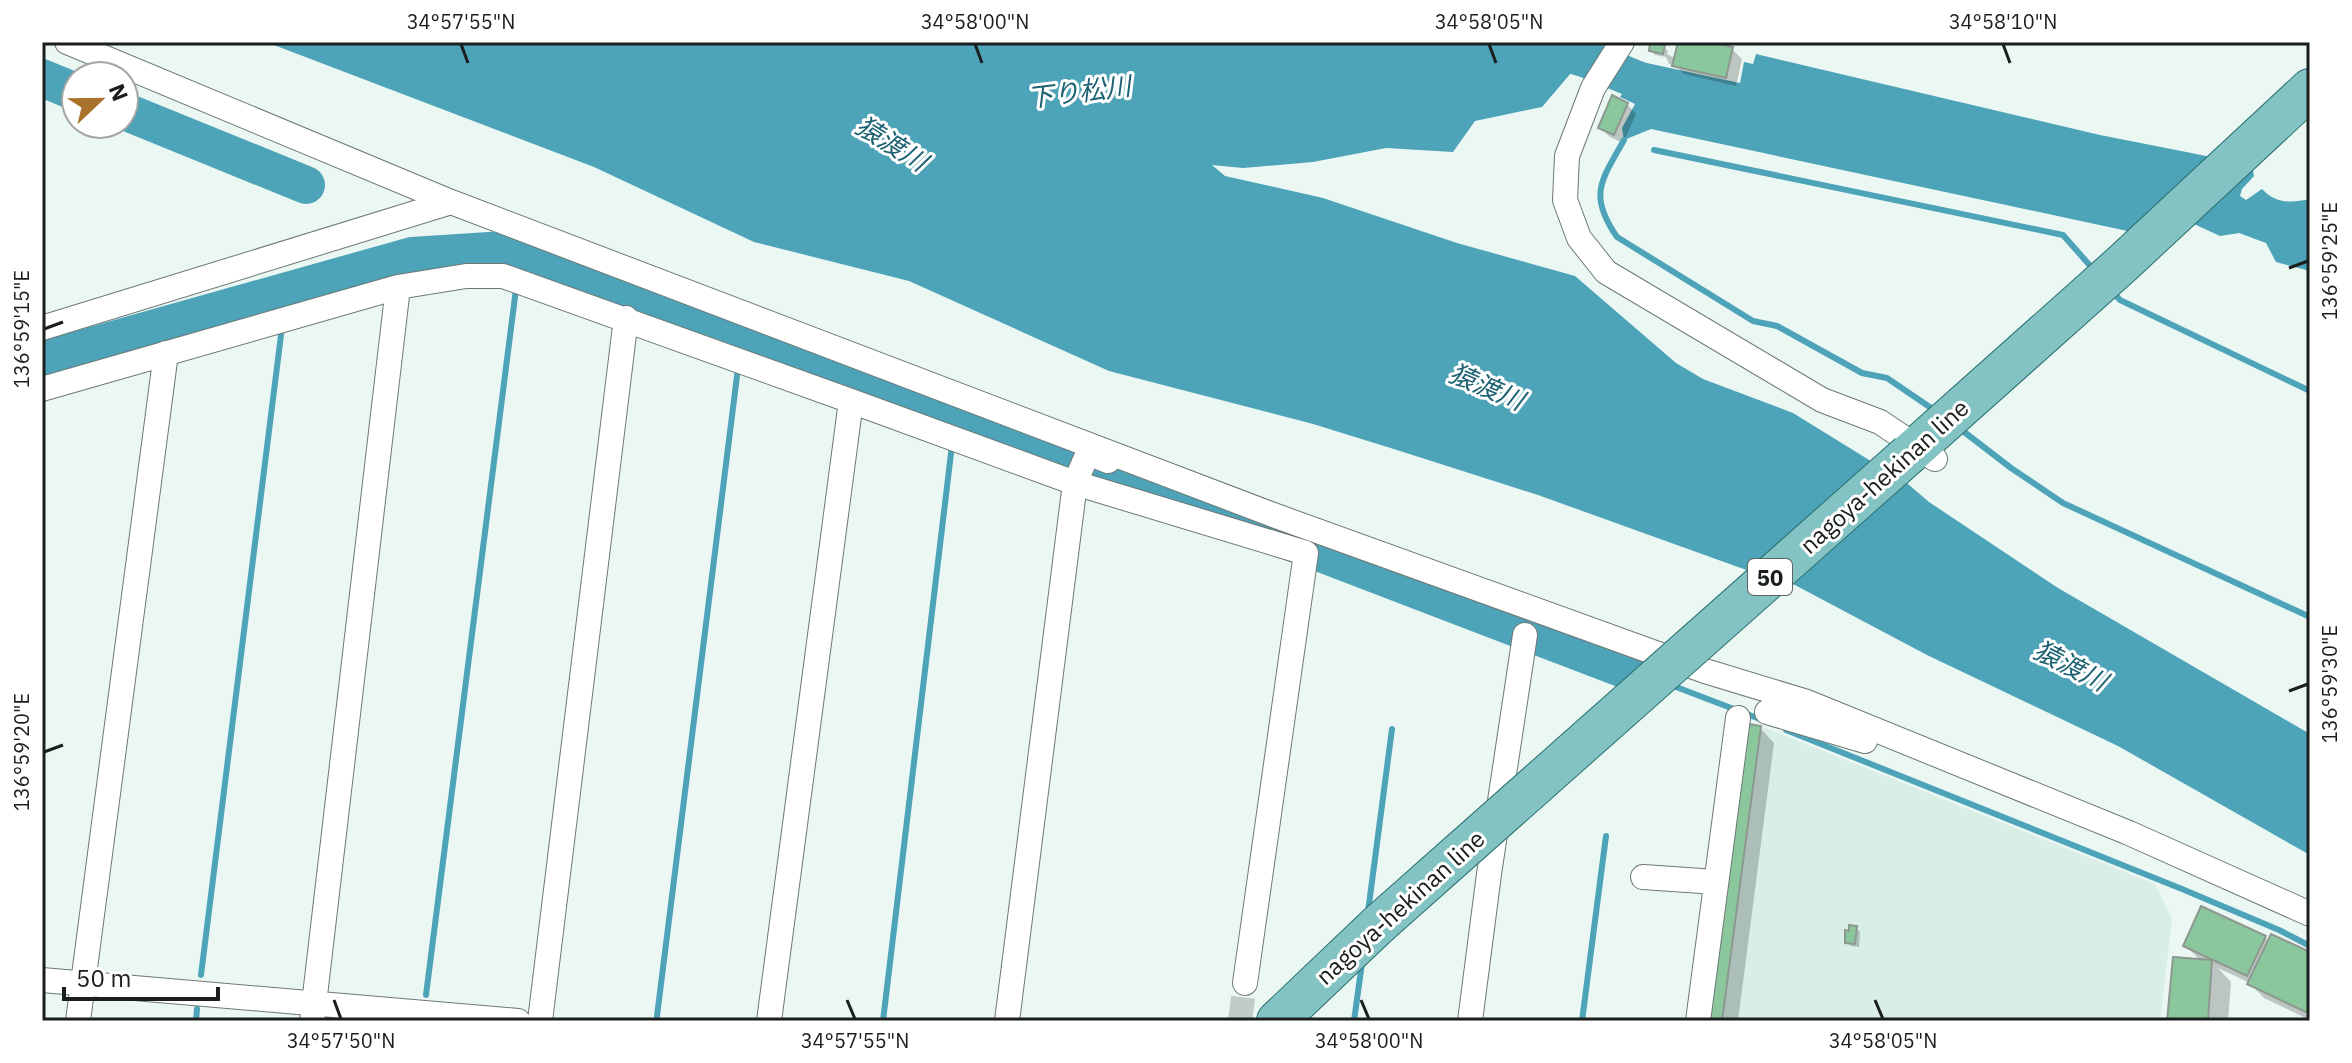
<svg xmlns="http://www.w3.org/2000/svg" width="2352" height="1063" font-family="'IBM Plex Sans','Noto Sans JP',sans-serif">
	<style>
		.built { fill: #d8eee7 }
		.water { fill: #4da3b8 }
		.shadow { fill: #0003 }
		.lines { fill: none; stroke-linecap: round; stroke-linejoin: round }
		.stream { stroke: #4da3b8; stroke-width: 6 }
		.river { stroke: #4da3b8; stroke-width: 38 }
		.building { fill: #8ac79c; stroke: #8e9891; stroke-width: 2 }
		.street-tunnel { stroke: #c1ccc8; stroke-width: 24; stroke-dasharray: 24 12; stroke-linecap: butt }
		.street-casing { stroke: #6d7875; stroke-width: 26 }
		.primary-casing { stroke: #28706f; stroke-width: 42 }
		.street { stroke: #fff; stroke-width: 24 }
		.primary { stroke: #83c3c3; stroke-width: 40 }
		.primary-bridge-casing { stroke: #28706f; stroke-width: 42; stroke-linecap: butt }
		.primary-bridge { stroke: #83c3c3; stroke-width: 40 }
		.ticks { fill: none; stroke: #1a1f1d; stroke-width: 3 }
		.labels { text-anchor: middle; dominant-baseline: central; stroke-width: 6; stroke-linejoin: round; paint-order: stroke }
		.shield { fill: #fff; stroke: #5f6261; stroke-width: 2 }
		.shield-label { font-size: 22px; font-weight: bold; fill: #1a1f1d }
		.street-label { font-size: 24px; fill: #1a1f1d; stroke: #fff }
		.water-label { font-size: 26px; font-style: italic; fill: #1c6171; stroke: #fff }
		.neatline { fill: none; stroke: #1a1f1d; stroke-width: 3 }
		.ticks-label { font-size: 20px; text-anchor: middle; fill: #1a1f1d }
	</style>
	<rect width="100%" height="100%" fill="#ebf7f3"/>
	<path class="built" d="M1746,720L2155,884L2172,919L2160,1021H1706Z"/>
	<path class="water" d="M266,42H1592L1594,46L1542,107L1475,121L1453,152L1386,148L1313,162L1243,168L1212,165L1225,176L1323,198L1457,243L1575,276L1676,363L1703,379L1793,413L1908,484L1929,502L2058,588L2310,734V855L2118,746L1927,655L1793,584L1763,576L1538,495L1397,450L1313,424L1109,371L909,281L754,242L594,167Z
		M1756,54L2100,135L2252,165L2254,176L2242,189L2240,196L2246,200L2262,189C2276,204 2291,203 2310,199V271L2276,262L2266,243L2239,233L2220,236L2194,224L2183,230L2132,232L1651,129L1624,140L1622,128L1635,104L1620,97L1625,89L1611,82L1625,64L1636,70L1642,62L1740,83L1744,62L1753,64Z"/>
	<path class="shadow" d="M1680,42L1732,49L1742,59L1736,86L1684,74L1675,66L1669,64L1666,57L1655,55L1651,50L1664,47L1668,51L1667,54L1676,59Z
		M1627,104L1636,114L1623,143L1610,137L1600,127Z
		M1760,728L1774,743L1738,1021H1711Z
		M1856,928L1860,932L1859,947L1851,946L1847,942Z
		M2265,937L2269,942L2310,955V1020L2264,998L2250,983L2218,968L2231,982L2228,1021H2169L2202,962L2185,945Z"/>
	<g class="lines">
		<path class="stream" d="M1624,140C1601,181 1588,195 1617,237L1753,321L1777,326L1862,373L1887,378L1937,412
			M1654,150L2063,235L2093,269
			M518,274L520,255
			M2111,290L2120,300L2310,391
			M286,300L287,291
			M740,353L742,339
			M44,383L47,358
			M1959,428L2011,468L2063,503L2310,617
			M953,434L955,419
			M1671,685L1765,721
			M1786,730L2182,889L2279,930L2310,946
			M1368,912L1392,729
			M201,975L281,335
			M426,995L516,289
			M657,1016L738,368
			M196,1021L197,1009
			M883,1021L952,445
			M1354,1021L1362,963
			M1582,1021L1606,836"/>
		<path class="river" d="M1533,42L1584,58L1667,92
			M42,78L76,92
			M124,111L306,185
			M42,360L412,256L505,250L1073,463L1310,549L1629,671"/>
	</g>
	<path class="building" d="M1650,42L1665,45L1663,54L1649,51Z
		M1678,42H1711L1733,47L1726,78L1672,66Z
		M1612,95L1628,103L1614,135L1598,128Z
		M1748,724L1761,726L1722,1021H1709Z
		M2201,906L2266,936L2247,976L2183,946Z
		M1849,925L1857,926L1855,944L1845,943V930L1849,931Z
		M2271,934L2310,952V1014L2247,984Z
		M2173,957L2212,960L2208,1021H2167Z"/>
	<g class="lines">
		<path class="street-tunnel" d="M1240,1021L1245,983"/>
		<g class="street-casing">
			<path id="street" d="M67,42L451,202L1276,516L1705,671L1807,702L2129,833L2310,914
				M1622,42L1593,88L1567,156L1565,200L1579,238L1606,272L1822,400L1880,422L1935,459
				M42,328L451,202
				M42,389L398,287L466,276H503L851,401L769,1021
				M851,401L1075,483L1007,1021
				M1108,461L1088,453L1075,483L1306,553L1245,983
				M1767,712L1865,741
				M1643,877L1716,882
				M42,980L518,1021
				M78,1021L166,353
				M312,1021L398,287
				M540,1021L626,318
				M1470,1021L1489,874L1525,635
				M1698,1021L1738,718"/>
		</g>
		<g class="primary-casing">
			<path id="primary" d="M1909,454L2122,264L2310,89
				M1277,1021L1379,924"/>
		</g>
		<use href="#street" class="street"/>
		<use href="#primary" class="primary"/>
		<g class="primary-bridge-casing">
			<path id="primary-bridge" d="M1379,924L1909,454"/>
		</g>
		<use href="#primary-bridge" class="primary-bridge"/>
	</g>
	<path class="ticks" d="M461,44L468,63M975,44L982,63M1489,44L1496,63M2003,44L2010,63M2289,268L2308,261M44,329L63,322M2289,691L2308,684M44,752L63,745M334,1000L341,1019M847,1000L855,1019M1361,1000L1369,1019M1875,1000L1883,1019"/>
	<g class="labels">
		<rect class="shield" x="1748" y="559" width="44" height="36" rx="6"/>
		<g class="shield-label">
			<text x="1770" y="577">50</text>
		</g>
		<g class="street-label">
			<text transform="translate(1884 476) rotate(-42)">nagoya-hekinan line</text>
			<text transform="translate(1400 907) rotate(-42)">nagoya-hekinan line</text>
		</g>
		<g class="water-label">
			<text transform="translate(1079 91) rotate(-7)">下り松川</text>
			<text transform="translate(892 143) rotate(32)">猿渡川</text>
			<text transform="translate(1487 386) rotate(23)">猿渡川</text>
			<text transform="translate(2071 665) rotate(27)">猿渡川</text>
		</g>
	</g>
	<rect width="2352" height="1063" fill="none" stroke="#ffffff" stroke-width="88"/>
	<g transform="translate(100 100) rotate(68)"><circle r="38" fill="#ffffff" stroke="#a3a5a5" stroke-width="2"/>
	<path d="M0-6L14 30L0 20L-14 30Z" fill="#a8722d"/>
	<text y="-12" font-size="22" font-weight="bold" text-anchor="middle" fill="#1a1f1d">N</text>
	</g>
	<path d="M64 987v12h154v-12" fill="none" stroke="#1a1f1d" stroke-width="4"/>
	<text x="76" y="987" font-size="24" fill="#1a1f1d" stroke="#ffffff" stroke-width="6" paint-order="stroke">50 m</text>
	<rect x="44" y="44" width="2264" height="975" class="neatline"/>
	<g class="ticks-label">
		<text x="461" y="29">34°57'55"N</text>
		<text x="975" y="29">34°58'00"N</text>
		<text x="1489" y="29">34°58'05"N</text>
		<text x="2003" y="29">34°58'10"N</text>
		<text transform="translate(2330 261) rotate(-90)" y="7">136°59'25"E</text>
		<text transform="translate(22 329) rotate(-90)" y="7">136°59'15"E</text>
		<text transform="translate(2330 684) rotate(-90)" y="7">136°59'30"E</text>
		<text transform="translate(22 752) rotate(-90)" y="7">136°59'20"E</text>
		<text x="341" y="1048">34°57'50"N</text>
		<text x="855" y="1048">34°57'55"N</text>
		<text x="1369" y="1048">34°58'00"N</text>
		<text x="1883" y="1048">34°58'05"N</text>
	</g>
</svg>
